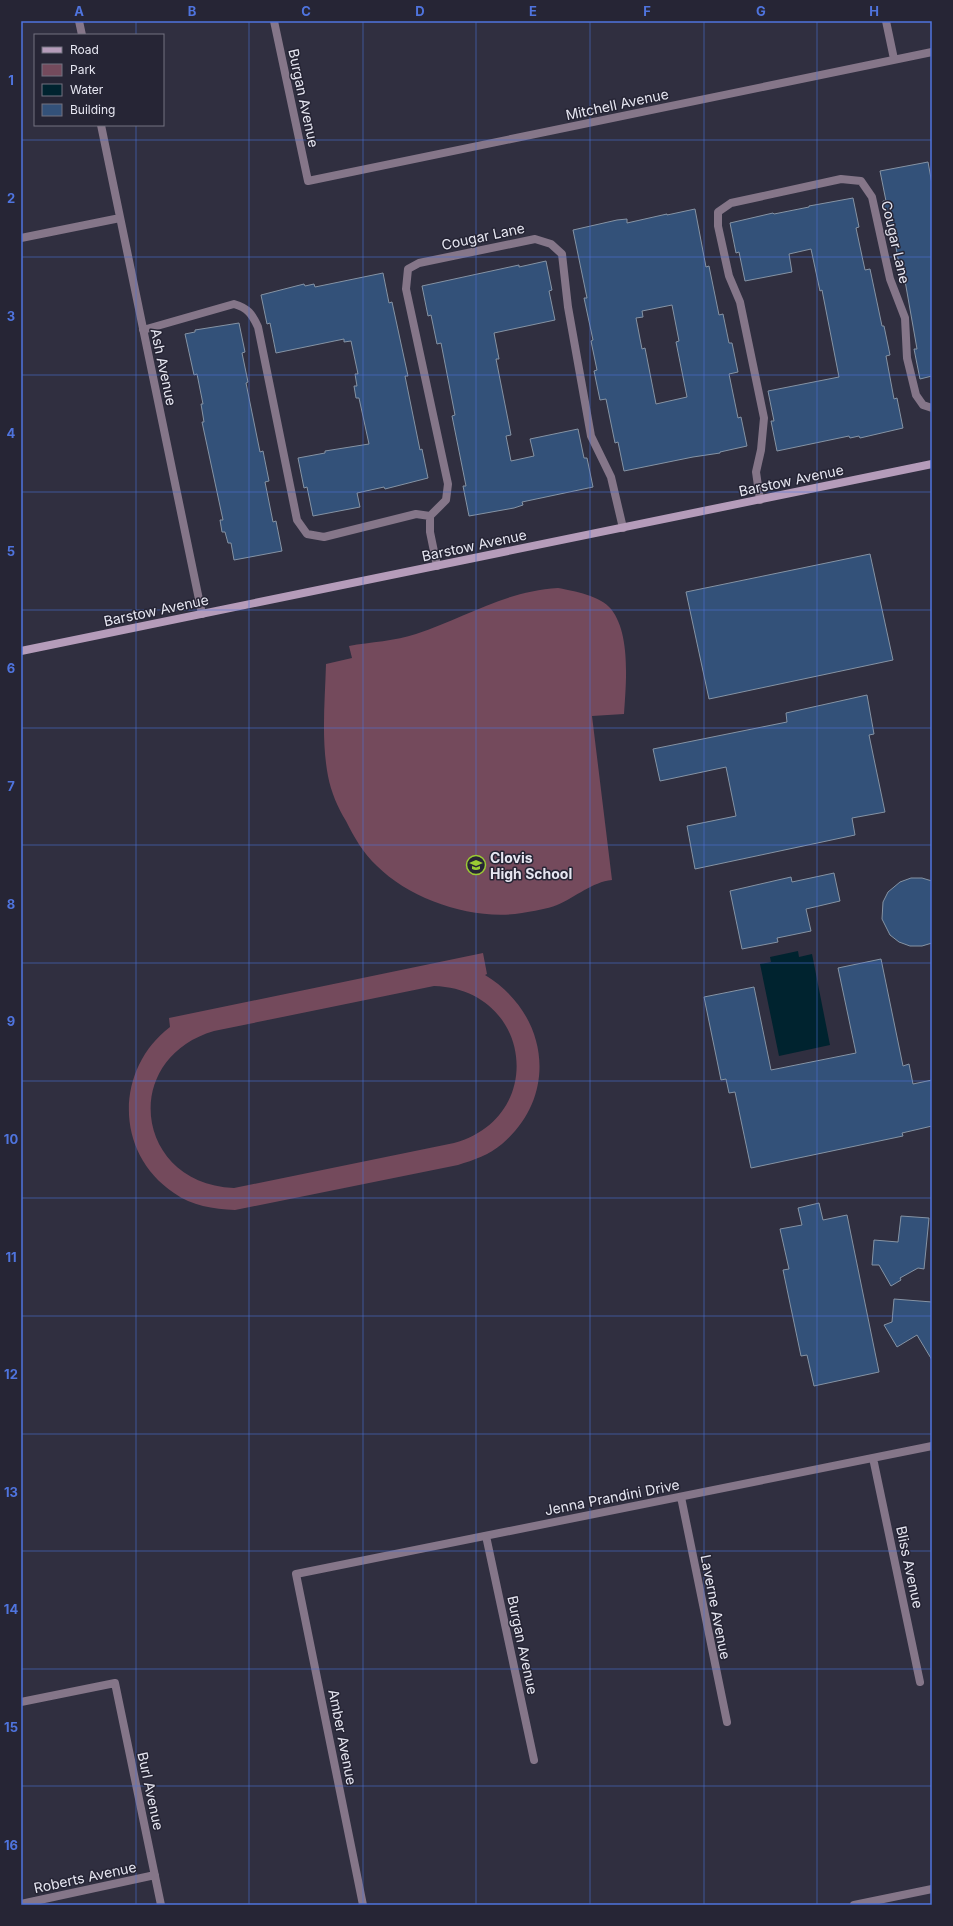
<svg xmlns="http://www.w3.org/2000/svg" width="953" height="1926" font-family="Inter,sans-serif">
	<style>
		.green { fill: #744a5c; fill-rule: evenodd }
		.water { fill: #00232f }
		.building { fill: #335179; stroke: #8593a4; fill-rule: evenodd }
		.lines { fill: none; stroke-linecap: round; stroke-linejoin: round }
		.street { stroke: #857689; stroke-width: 8 }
		.secondary { stroke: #b59cba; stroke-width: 8 }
		.grid { fill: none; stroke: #4f74de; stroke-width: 1; stroke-opacity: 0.55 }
		.labels { text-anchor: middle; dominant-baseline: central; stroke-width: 3; stroke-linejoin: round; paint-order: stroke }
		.street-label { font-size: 14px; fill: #e6e6f1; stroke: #262535 }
		.poi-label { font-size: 14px; font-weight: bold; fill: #e6e6f1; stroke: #262535; text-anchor: start }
		.neatline { fill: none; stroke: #4f74de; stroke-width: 1.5 }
		.grid-label { font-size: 13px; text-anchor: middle; font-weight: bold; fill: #4f74de }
	</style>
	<rect width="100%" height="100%" fill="#302f40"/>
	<path class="green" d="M558,588C574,591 601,596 611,609C631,634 626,684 624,714L592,716L612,880C592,882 576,897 557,905C547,909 533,911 522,913C474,921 411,900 377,866C363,853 354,837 346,821C338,808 331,792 328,776C321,739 325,701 326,664L352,658L349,646C370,642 396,641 416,634C465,618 505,591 558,588Z
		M483,953L487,974L485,975C548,1013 560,1095 502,1144C489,1155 474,1160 458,1165L235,1210C213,1209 192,1206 174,1193C114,1153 115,1069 170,1027L169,1018ZM434,986C532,989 548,1117 454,1143L234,1188C135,1184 119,1059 214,1031Z"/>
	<path class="water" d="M798,951L799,957L812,954L830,1045L779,1056L760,964L771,962L770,957Z"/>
	<path class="building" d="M928,162L932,184V376L920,379L914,349H917L904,275L901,276L893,230L889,231L883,201H886L880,171Z
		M853,198L859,227L856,228L865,270L870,269L882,326H884L890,355L886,356L894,399L897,398L903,428L860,438L859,436L850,438L849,436L777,451L771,421H774L768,391L839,377L822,290L820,291L811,249L789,254L792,272L745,281L739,252L736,253L730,223L773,213L774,214L809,207V206Z
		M695,209L706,267L709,266L719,315L723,314L729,343H732L738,372L729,374L738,418L741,417L747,446L720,452V453L693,457L624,471L618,442L615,443L606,399L600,400L594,371L597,370L591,341L593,340L584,298H587L573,230L617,220L627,219V223L667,214V215ZM672,305L679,341L676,342L687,397L656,404L645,348L642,349L636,318L643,317L642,311Z
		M546,261L552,290L549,291L555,320L494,333L499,359H496L511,435L506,436L511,461L534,456L530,439L578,429L584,458H587L593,487L522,502L523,505L514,508L469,516L463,486H466L452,416L455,415L441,343L437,344L431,315L428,316L422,286L519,265V267Z
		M383,273L389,303L392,302L408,376H405L420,450L422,449L428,478L385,489L384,487L357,493L360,507L313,516L307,487L304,488L298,458L325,453V451L369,444L359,398H356L354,386H357L355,374H358L351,341L344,342V339L276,353L270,323L267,324L261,295L304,284L305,286L314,284L315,287Z
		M239,323L245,352L242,353L248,382L246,383L260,452L263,451L269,481L265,482L273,522L276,521L282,551L234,560L231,543H228L225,532H222L220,520H223L202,422H204L201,404H203L197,374L194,375L185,334L195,332V330Z
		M870,554L893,660L709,699L686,592Z
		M867,695L874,734L869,735L885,812L852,818L855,835L695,869L687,826L736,816L726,767L660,781L653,749L787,722L786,713Z
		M834,873L840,901L806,909L811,931L777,938L778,942L742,949L730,891L791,877L792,882Z
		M911,878H922L932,881V943L922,946H910L899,942L890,935L882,919L883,902L888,892L900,882Z
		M881,959L903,1066L909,1064L913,1084L932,1080V1126L902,1133L903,1136L751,1168L735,1092L729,1093L726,1079L721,1080L704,997L754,987L771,1070L856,1053L838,968Z
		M819,1203L823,1220L847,1215L879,1372L814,1386L807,1355L801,1356L783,1270L789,1269L780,1229L802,1225L798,1208Z
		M901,1216L929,1218L924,1269L918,1268L900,1278L901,1280L891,1286L879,1265H872L874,1240L898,1242Z
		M894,1299L932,1302V1360L917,1335L897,1347L884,1325L892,1322Z"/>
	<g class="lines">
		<path class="street" d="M79,21L82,35
			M274,21L308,181L932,52
			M886,21L894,59
			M101,125L202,614
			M21,238L120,218
			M143,330L234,304C248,308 252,314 258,327L297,520L307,534L324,537L416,514L430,516
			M760,500L756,472L761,450L764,418L740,302L729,276L718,226V212L731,203L841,179L861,181L872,197L890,279L905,318L907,358L916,395L923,405L932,408
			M437,566L430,532V516L446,500L448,484L406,289L408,269L419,263L535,239L551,244L562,254L568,307L591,436L611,477L623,528
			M873,1458L920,1682
			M681,1497L727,1722
			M486,1536L534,1760
			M21,1702L115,1683L161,1905
			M21,1904L155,1875
			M363,1905L296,1574L932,1446
			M854,1905L932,1889"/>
		<path class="secondary" d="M21,651L932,464"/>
	</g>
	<path class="grid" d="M136,21V35M249,21V1905M363,21V1905M476,21V1905M590,21V1905M704,21V1905M817,21V1905M136,125V1905M21,140H932M21,257H932M21,375H932M21,492H932M21,610H932M21,728H932M21,845H932M21,963H932M21,1081H932M21,1198H932M21,1316H932M21,1434H932M21,1551H932M21,1669H932M21,1786H932"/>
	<defs>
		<g id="school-ring" transform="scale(1)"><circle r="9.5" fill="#262535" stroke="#9bcb33" stroke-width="1.5"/><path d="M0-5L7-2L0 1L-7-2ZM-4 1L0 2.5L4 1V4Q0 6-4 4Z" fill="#9bcb33"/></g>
	</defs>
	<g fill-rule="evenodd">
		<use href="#school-ring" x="476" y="865"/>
	</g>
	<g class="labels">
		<g class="street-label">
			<text transform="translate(304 98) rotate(78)">Burgan Avenue</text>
			<text transform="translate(617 104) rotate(-12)">Mitchell Avenue</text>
			<text transform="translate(483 236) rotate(-12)">Cougar Lane</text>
			<text transform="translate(896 242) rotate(77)">Cougar Lane</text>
			<text transform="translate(164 367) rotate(78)">Ash Avenue</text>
			<text transform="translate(791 480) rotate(-12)">Barstow Avenue</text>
			<text transform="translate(474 545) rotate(-12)">Barstow Avenue</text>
			<text transform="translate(156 610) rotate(-12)">Barstow Avenue</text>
			<text transform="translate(612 1497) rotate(-11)">Jenna Prandini Drive</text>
			<text transform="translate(910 1567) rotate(78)">Bliss Avenue</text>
			<text transform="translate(716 1607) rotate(79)">Laverne Avenue</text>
			<text transform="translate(523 1645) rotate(78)">Burgan Avenue</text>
			<text transform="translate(343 1737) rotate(79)">Amber Avenue</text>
			<text transform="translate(151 1791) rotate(78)">Burl Avenue</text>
			<text transform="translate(85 1877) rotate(-12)">Roberts Avenue</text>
		</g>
		<g class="poi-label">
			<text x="490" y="857">Clovis<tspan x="490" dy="16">High School</tspan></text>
		</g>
	</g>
	<rect width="953" height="1926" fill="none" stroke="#262535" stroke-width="44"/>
	<rect x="34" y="34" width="130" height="92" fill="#262535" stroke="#737280"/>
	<rect x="42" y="47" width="20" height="6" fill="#b59cba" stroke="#737280"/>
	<text x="70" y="54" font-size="12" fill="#e6e6f1">Road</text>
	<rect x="42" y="64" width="20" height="12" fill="#744a5c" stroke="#737280"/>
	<text x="70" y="74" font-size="12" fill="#e6e6f1">Park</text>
	<rect x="42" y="84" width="20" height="12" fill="#00232f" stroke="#737280"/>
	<text x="70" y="94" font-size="12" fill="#e6e6f1">Water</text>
	<rect x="42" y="104" width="20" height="12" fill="#335179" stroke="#737280"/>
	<text x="70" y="114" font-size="12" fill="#e6e6f1">Building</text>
	<rect x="22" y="22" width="909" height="1882" class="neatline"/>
	<g class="grid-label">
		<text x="79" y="16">A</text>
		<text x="192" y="16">B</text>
		<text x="306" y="16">C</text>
		<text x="420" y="16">D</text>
		<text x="533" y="16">E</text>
		<text x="647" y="16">F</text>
		<text x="761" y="16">G</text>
		<text x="874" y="16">H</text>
		<text x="11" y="85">1</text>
		<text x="11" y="203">2</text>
		<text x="11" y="321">3</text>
		<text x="11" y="438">4</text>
		<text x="11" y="556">5</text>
		<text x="11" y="673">6</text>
		<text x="11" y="791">7</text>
		<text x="11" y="909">8</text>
		<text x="11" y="1026">9</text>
		<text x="11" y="1144">10</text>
		<text x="11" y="1262">11</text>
		<text x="11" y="1379">12</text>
		<text x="11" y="1497">13</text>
		<text x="11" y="1614">14</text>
		<text x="11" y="1732">15</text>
		<text x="11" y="1850">16</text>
	</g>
</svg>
